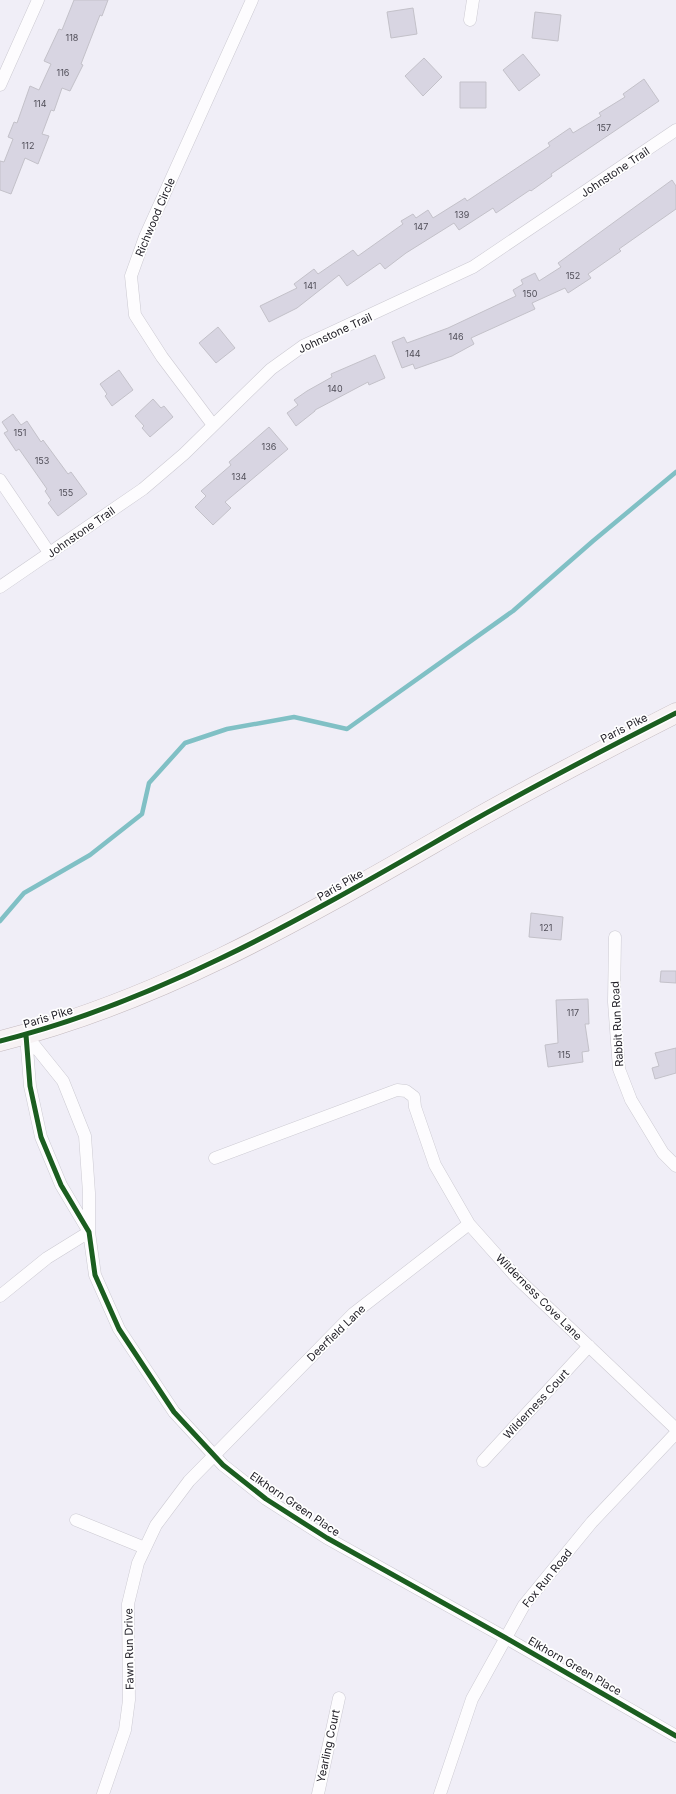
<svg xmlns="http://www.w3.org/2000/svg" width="676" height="1794" font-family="Inter,sans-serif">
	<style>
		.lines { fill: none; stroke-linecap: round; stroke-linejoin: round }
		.stream { stroke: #80c0c5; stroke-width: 4.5 }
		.building { fill: #d8d5e2; stroke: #c3c1c9 }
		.street-casing { stroke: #cccad2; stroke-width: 13 }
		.primary-casing { stroke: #c3b9be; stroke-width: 21 }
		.street { stroke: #fdfcfe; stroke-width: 12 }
		.primary { stroke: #f7f2f4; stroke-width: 20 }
		.cycleway-casing { stroke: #fff; stroke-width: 8 }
		.cycleway { stroke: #1b5e20; stroke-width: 5 }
		.labels { text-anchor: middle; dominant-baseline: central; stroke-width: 3.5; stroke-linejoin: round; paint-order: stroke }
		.number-label { font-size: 9px; fill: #504e58 }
		.street-label { font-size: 11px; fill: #1e1c24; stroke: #fff }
	</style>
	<rect width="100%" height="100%" fill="#f0eef7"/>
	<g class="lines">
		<path class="stream" d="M0,921L24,893L90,855L142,814L149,783L185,743L227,729L294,717L347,729L513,611L593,541L676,472"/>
	</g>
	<path class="building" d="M74,0H108L102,16L100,15L81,64L83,65L70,91L62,88L54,111L51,110L42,134L49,136L38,164L25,158L11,194L0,190V161L4,162L13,139L8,137L14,122L17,123L30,86L39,90L51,64L44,61L59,29L62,30Z
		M413,8L417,34L391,38L387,12Z
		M535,12L561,15L558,41L532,38Z
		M523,54L540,75L519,91L503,70Z
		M424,58L442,77L423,96L405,76Z
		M644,79L659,101L551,174L552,176L531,191L530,190L496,213L493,208L459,230L454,223L406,253L385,269L380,263L347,286L339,275L297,308L269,322L260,306L297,288L294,284L314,269L318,274L353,250L358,256L403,224L401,221L413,214L416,218L428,210L433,218L465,198L467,201L550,146L548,143L570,128L573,133L601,116L599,113L625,97L623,94Z
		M460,82H486V108H460Z
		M672,180L676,186V209L619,249L621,251L588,274L591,278L568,293L565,288L532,303L535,309L471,338L474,344L452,356L415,369L413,364L402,368L392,342L404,337L407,343L448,328L516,296L513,290L523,284L521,280L535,273L539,281L561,267L558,263Z
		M218,327L235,348L216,363L199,343Z
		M375,355L385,378L369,385L368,382L315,410V411L296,426L287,413L298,405L294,400L307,391L332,377L331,374Z
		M119,370L133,390L112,406L105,396L107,394L100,384Z
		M153,399L161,408L164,406L173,417L150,437L142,428L144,426L135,416Z
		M13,414L21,425L27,421L41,442L43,440L68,474L71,472L87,494L58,516L48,503L51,500L45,491L47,489L19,449L16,451L4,433L8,431L2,422Z
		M269,427L288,449L225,502L231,508L213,525L195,507L206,496L201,491L231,465L229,462Z
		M531,913L563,917L561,940L529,937Z
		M661,971H676V983L660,982Z
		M588,999L589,1024H585L589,1051L582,1052L583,1062L548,1067L545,1045L558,1043L556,1000Z
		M676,1048V1073L655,1079L652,1068L659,1066L655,1053Z"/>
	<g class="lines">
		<g class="street-casing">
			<path id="street" d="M470,20L473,0
				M0,85L38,0
				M213,425L162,357L135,315L131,276L145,237L252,0
				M0,480L50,554
				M0,587L143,489L184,454L271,369L303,346L473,267L676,130
				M615,937L614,1002L619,1069L631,1100L663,1153L676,1166
				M26,1035L30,1086L41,1137L61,1185L89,1232L95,1275L119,1329L174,1412L223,1465L266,1499L327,1538L506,1638L676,1736
				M26,1035L63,1081L85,1136L89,1193V1231
				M215,1158L397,1090L406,1091L414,1097L415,1107L435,1165L469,1224L517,1278L676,1429
				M0,1296L47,1258L89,1232
				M483,1461L589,1346
				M76,1520L145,1548
				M103,1794L125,1730L129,1700L128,1604L138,1563L156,1525L189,1481L353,1314L469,1224
				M318,1794L339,1698
				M440,1794L472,1699L524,1605L592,1522L676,1433"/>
		</g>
		<g class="primary-casing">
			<path id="primary" d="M0,1041C168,999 316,910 465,825C534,786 605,749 676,713"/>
		</g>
		<use href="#street" class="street"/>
		<use href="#primary" class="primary"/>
		<g class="cycleway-casing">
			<path id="cycleway" d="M26,1035L30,1086L41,1137L61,1185L89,1232L95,1275L119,1329L174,1412L223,1465L266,1499L327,1538L506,1638L676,1736
				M0,1041C168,999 316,910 465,825C534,786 605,749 676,713"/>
		</g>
		<use href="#cycleway" class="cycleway"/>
	</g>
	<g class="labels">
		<g class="number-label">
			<text x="72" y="37">118</text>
			<text x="63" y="72">116</text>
			<text x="40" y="103">114</text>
			<text x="604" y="127">157</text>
			<text x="28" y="145">112</text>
			<text x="462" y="214">139</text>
			<text x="421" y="226">147</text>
			<text x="573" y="275">152</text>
			<text x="310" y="285">141</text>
			<text x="530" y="293">150</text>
			<text x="456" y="336">146</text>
			<text x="413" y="353">144</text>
			<text x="335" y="388">140</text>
			<text x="20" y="432">151</text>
			<text x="269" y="446">136</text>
			<text x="42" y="460">153</text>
			<text x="239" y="476">134</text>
			<text x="66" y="492">155</text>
			<text x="546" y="927">121</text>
			<text x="573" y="1012">117</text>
			<text x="564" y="1054">115</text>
		</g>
		<g class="street-label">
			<text transform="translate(615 172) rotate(-34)">Johnstone Trail</text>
			<text transform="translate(155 217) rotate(-67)">Richwood Circle</text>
			<text transform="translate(335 333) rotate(-25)">Johnstone Trail</text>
			<text transform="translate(81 532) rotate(-35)">Johnstone Trail</text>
			<text transform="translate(624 728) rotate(-27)">Paris Pike</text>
			<text transform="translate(340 885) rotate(-30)">Paris Pike</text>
			<text transform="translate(48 1017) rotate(-17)">Paris Pike</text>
			<text transform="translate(617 1024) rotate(-93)">Rabbit Run Road</text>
			<text transform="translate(539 1297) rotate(45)">Wilderness Cove Lane</text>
			<text transform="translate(336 1333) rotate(-44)">Deerfield Lane</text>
			<text transform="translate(536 1404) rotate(-47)">Wilderness Court</text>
			<text transform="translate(295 1504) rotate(34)">Elkhorn Green Place</text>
			<text transform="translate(547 1578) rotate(-51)">Fox Run Road</text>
			<text transform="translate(129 1649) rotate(-91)">Fawn Run Drive</text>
			<text transform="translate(575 1666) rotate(30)">Elkhorn Green Place</text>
			<text transform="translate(328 1746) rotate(-78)">Yearling Court</text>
		</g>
	</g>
</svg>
